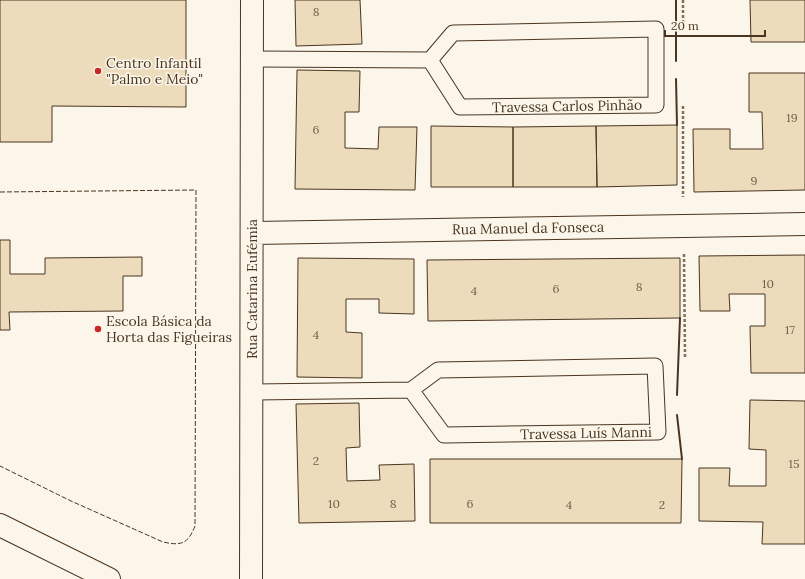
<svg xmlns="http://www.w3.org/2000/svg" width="805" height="579" font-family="Lora,serif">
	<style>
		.building { fill: #ecdcbc; stroke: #4a3520 }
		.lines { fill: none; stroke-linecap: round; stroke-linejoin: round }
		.lane-casing { stroke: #4a3520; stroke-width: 17 }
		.street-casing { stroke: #4a3520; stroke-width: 24 }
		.path { stroke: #7f6f5c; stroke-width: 2.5; stroke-dasharray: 3 2; stroke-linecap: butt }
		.lane { stroke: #fbf6e9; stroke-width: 15 }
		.street { stroke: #fbf6e9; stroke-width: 22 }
		.fence { stroke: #4a3520; stroke-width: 1; stroke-dasharray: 5 2; stroke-linecap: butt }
		.wall { stroke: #4a3520; stroke-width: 2 }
		.poi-dot { fill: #c62828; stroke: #fbf6e9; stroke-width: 1.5 }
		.labels { text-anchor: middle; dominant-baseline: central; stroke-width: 3; stroke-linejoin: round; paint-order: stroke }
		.number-label { font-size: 12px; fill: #725f47 }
		.poi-label { font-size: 14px; fill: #4a3520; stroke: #fbf6e9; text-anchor: start }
		.street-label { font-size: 14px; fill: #4a3520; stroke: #fbf6e9 }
	</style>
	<rect width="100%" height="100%" fill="#fbf6e9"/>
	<path class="building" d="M0,0H186V107L52,106V142H0Z
		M295,0H360L362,44L296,46Z
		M750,0H805V42H751Z
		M297,70L360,71L359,112H345V148L378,149L379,127H417L415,190L295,189Z
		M749,73H805V190L694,192L693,129H730V149H763L762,112H749Z
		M677,125V185L597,187L596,126Z
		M431,126L513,127V187H431Z
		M596,126L597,187H513V127Z
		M0,240H10V274H45V258L142,257V276H123V311L9,312L10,330H0Z
		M805,255V373H751L750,326H765V294H729L730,311H700L699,256Z
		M298,258L414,259V314L379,313V299H346V332L362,333V378L297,377Z
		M680,258V318L428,321L427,260Z
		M750,400L805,401V544H762L763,522L699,521V468H730L729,486H766V450L749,449Z
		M359,403L360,447L346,448L347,481L380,480L379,465L414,464L415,521L299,523L296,404Z
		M430,459H682L681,523H430Z"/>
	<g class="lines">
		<g class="lane-casing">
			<path id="lane" d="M252,59L430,60L460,107L656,105V29L453,33L430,60
				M252,392L411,390L444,435L658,432L655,366L438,370L411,390"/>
		</g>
		<g class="street-casing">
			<path id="street" d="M252,233L805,224
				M0,525L109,579
				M251,579L252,0"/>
		</g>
		<path class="path" d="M683,0V27
			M683,106V197
			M684,254L685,357"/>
		<use href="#lane" class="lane"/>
		<use href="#street" class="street"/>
		<path class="fence" d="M0,192L196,190L195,526C188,544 181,546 163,542L71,501L0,466"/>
		<path class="wall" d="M676,61V0
			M676,79L677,125
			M677,395L680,318
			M677,415L682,459"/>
	</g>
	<g class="poi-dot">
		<circle cx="98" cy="71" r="4"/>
		<circle cx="98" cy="329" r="4"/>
	</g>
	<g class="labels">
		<g class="number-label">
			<text x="316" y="11">8</text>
			<text x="792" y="117">19</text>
			<text x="316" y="129">6</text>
			<text x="754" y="180">9</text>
			<text x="768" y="283">10</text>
			<text x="639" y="286">8</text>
			<text x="556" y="288">6</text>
			<text x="474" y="290">4</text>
			<text x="790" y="329">17</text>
			<text x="316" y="334">4</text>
			<text x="316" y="460">2</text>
			<text x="794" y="463">15</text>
			<text x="334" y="503">10</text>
			<text x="393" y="503">8</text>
			<text x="470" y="503">6</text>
			<text x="569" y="504">4</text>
			<text x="662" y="504">2</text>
		</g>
		<g class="poi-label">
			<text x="106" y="63">Centro Infantil<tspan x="106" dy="16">"Palmo e Meio"</tspan></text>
			<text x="106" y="321">Escola Básica da<tspan x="106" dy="16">Horta das Figueiras</tspan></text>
		</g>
		<g class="street-label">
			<text transform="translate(567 106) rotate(-1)">Travessa Carlos Pinhão</text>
			<text transform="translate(528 228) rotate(-1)">Rua Manuel da Fonseca</text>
			<text transform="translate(252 289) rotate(-90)">Rua Catarina Eufémia</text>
			<text transform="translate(586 433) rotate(-1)">Travessa Luís Manni</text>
		</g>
	</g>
	<path d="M665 30v6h100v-6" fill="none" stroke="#4a3520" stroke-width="2"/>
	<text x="671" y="30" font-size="12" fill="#4a3520" stroke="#fbf6e9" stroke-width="3" paint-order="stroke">20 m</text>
</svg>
